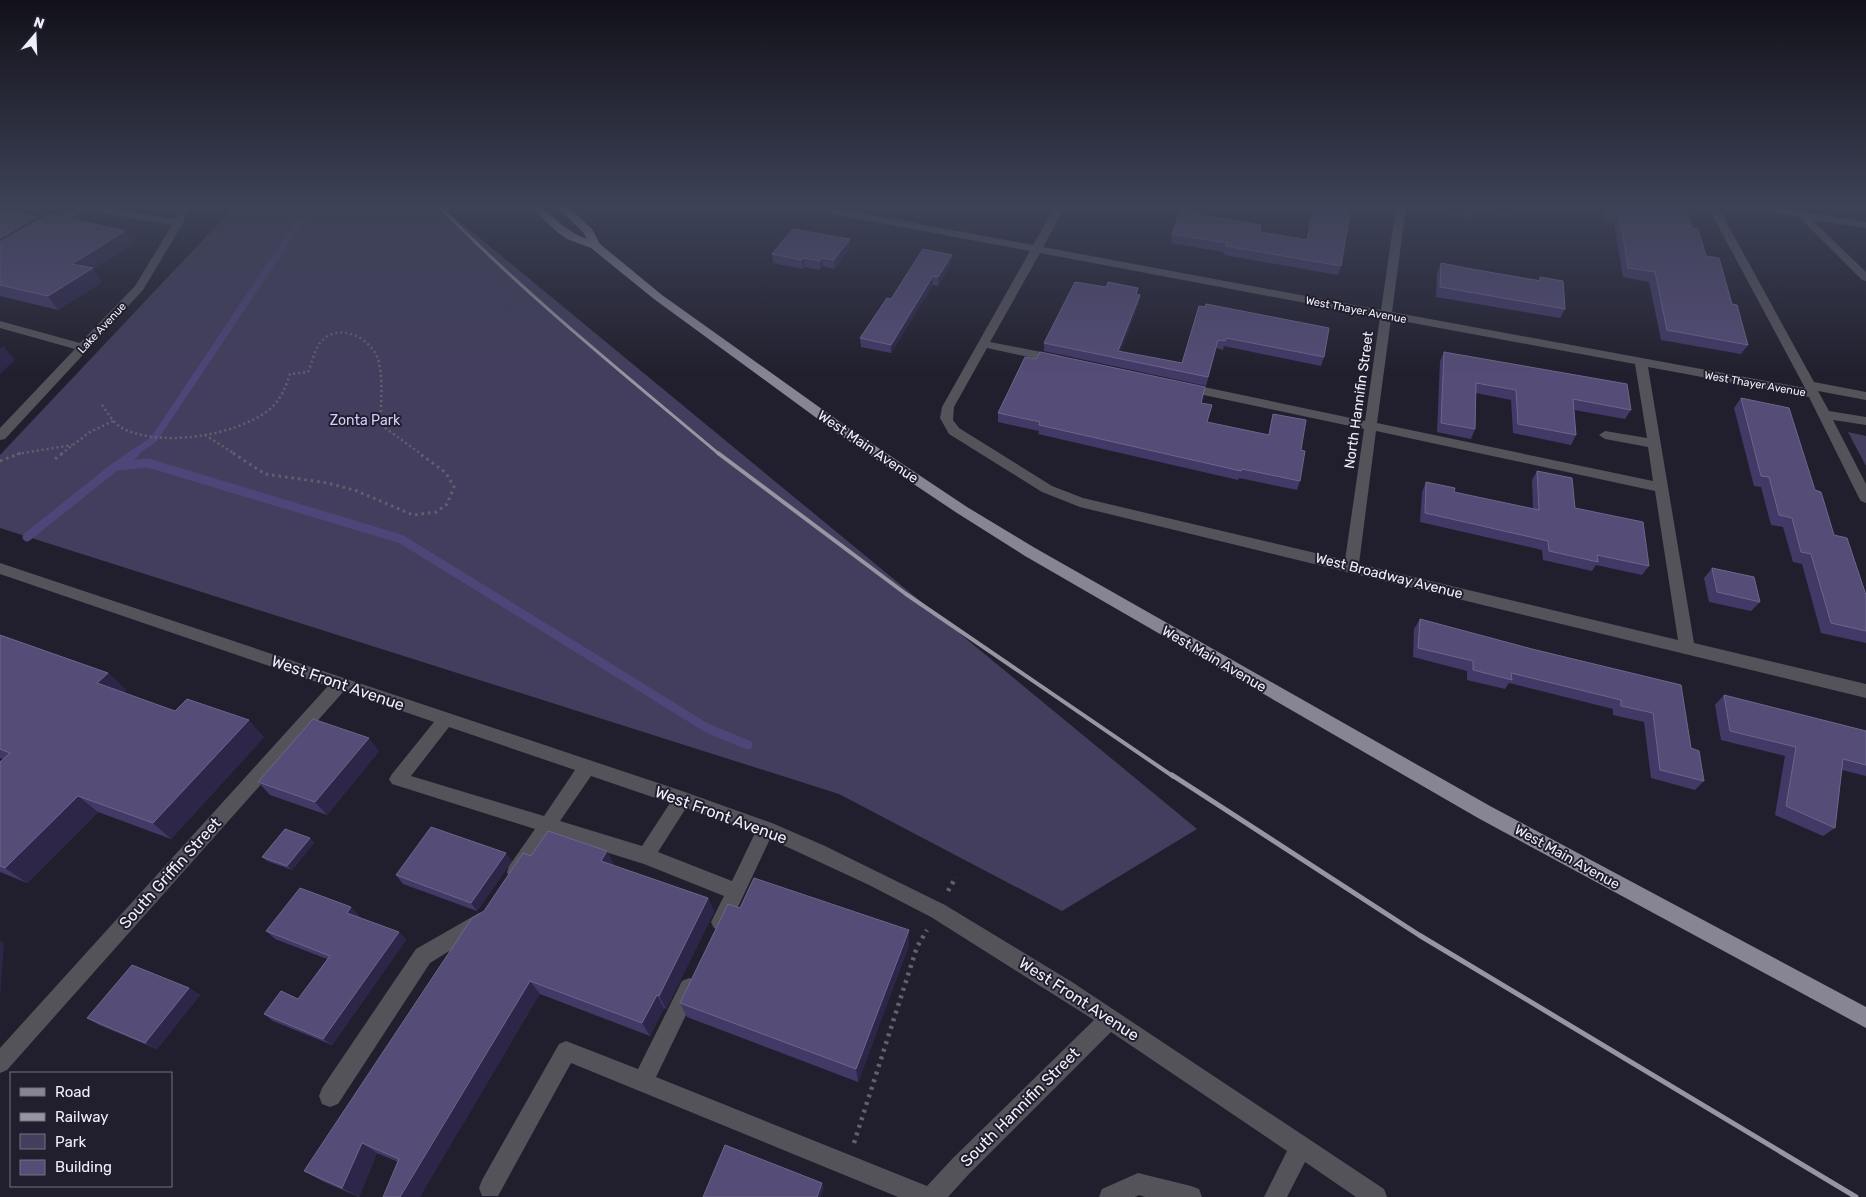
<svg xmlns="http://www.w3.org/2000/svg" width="1866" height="1197" font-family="Rubik,sans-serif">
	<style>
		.green { fill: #433e5d }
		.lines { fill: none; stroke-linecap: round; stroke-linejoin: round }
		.stream-far1 { stroke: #4e4578; stroke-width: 7 }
		.stream { stroke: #4e4578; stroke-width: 9 }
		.path-far2 { stroke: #62606d; stroke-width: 2.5; stroke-dasharray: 2 3; stroke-linecap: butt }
		.path-far1 { stroke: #62606d; stroke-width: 3; stroke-dasharray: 2.5 4; stroke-linecap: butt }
		.path { stroke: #62606d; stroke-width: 4.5; stroke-dasharray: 3 5; stroke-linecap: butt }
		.minor { fill: #54535a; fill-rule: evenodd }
		.major { fill: #878594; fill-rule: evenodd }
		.rail-far2 { stroke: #9695a1; stroke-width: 3 }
		.rail-far1 { stroke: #9695a1; stroke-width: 4 }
		.rail { stroke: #9695a1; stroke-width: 5 }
		.wall { fill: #423967 }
		.shaded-wall { fill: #2d2649 }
		.building { fill: #554c77; stroke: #6d668b }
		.labels { text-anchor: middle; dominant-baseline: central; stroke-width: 4; stroke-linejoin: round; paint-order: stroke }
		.far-street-label { font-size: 11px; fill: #f0eff9; stroke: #211f2d }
		.street-label { font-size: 14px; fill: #f0eff9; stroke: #211f2d }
		.park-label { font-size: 14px; fill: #d4cdff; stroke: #211f2d }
		.near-street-label { font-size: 16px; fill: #f0eff9; stroke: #211f2d }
	</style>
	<rect width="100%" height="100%" fill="#211f2d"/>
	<path class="green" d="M234,207H442L1197,829L1062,911L839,794L0,528V455Z
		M1848,432L1866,436V466Z"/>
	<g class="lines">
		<path class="stream-far1" d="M133,454L154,439L309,207"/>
		<path class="stream" d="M117,466L135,453
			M27,537L116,466L148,463L401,539L707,728L748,745"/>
		<path class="path-far2" d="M102,405C108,413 113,423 122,428C160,448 235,436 269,410C280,401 286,387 290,374L308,372C312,363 314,351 320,343C337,321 370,337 378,359C384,380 380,404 381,425L421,454
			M205,435L235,454
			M17,454L72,445
			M61,454L90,432L113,421"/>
		<path class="path-far1" d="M233,453L265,474L328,483L357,491L413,515L436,512L447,504L454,487L446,473L419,453
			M55,459L63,453
			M0,461L21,453"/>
		<path class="path" d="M948,891L956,877
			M854,1143L917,947L927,930"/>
		<path class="minor" d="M76,207H103L174,219L179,207H189L183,223L143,290L5,439L0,440V428L75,349L0,328V321L80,343L135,286L172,225L85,210L51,230L47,231L42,228Z
			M806,207H828L1033,245L1055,207H1065L1043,247L1381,310L1396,207H1406L1392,312L1805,388L1708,207H1718L1814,382L1866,392V400L1818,391L1829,411L1866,417V425L1833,420L1866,484V503L1861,501L1859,498L1809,397L1648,367L1694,643L1866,684V698L1080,507L1042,492L949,434L940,418L942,407L1030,251L811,210ZM1040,253L1380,317L1365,421L1185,383L1179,387L1185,391L1364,429L1345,560L1083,498L1052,486L959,428L953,420L954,407L987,348L1057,363L1063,359L1057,355L990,342ZM1391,319L1635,364L1647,438L1605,431L1599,435L1605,439L1648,447L1653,481L1377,423ZM1376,431L1655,491L1678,640L1359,564Z
			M1748,207H1773L1866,222V228L1812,220L1866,272V281L1862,280L1799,217L1753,210Z
			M0,563L682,791L772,823L825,846L945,905L1072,982L1384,1189L1387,1197H1356L1305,1162L1287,1197H1264L1287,1151L1111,1032L969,1174L948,1197H898L571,1063L498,1196H482L479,1188L482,1180L559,1044L566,1041L638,1069L682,981L689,978L696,981L699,988L656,1077L927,1186L953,1158L1094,1020L931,917L869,885L770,839L728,928L721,931L714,928L711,922L724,896L644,864L551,835L523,878L516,881L509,878L507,872L509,866L535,829L392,784L389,779L392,774L434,722L344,691L7,1070L0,1073V1048L328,686L0,574ZM449,727L575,770L544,816L411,776ZM591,776L670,803L642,846L560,821ZM686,808L755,833L732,881L658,852Z
			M479,913L486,916L489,922L486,928L430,963L338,1104L330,1107L322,1104L319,1096L322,1088L416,949Z
			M1138,1173L1191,1186L1199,1189L1202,1197H1145L1139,1195L1135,1197H1099L1102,1189Z"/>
		<path class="major" d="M531,207H542C556,220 568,232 587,239L583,232L557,207H568L592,229L600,244L662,295L847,427L967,507L1035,548L1490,806L1866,1007V1028L1478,818L1025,556L957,513L837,433L654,299L591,248L567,239L557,232Z"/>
		<path class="rail-far2" d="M440,207C527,296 624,374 719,454"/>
		<path class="rail-far1" d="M718,453L906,594L1174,777"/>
		<path class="rail" d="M1172,775L1419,935L1856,1197"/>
	</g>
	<path class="wall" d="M1308,207H1346L1344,213L1341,266L1338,275L1224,255V252L1171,243L1172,234L1203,215L1260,232L1307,239L1313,208Z
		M1443,207H1514L1510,217L1476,212L1472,219L1442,214Z
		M1604,207H1686L1692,228L1706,256L1732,304L1748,345L1741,354L1661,340L1649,282L1623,277L1614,223L1606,221Z
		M0,213L36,217L39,221L134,244L93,269L102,282L58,310L0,296Z
		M850,239V248L835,269L823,266L820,270L804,267L803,269L773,263L772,254Z
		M951,263L938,286L933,285L891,353L861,347L860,338L891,299Z
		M1441,263L1466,268L1539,280L1540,277L1565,309L1560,318L1436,297L1437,272Z
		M1106,287L1140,295L1139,303L1120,352L1182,363L1199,306L1324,357L1321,366L1224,346L1223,350L1216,348L1206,386L1044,351V343Z
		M1444,352L1631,410L1625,419L1574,410L1576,435L1571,445L1513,433L1511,400L1476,393L1475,429L1471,439L1437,432L1440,361Z
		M1741,398L1815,490L1834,535L1866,595V643L1821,633L1802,564L1793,562L1783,527L1771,525L1761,487L1754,486L1734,408Z
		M1201,403L1208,423L1268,435L1273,414L1301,450L1300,481L1297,490L1239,478L1238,480L1038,434L1039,431L998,422V413Z
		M1537,471L1575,508L1649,566L1642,575L1596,565L1592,571L1543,560L1542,550L1420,522L1422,492L1426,482L1454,492L1533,509L1532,480Z
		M1712,568L1760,602L1751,611L1709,602L1704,578Z
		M1420,619L1532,649L1681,685L1691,748L1704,781L1695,790L1651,778L1644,722L1613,715V709L1509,683L1505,689L1467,680V671L1413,657L1414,629Z
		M0,635L108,673L126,690L123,693L175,711L264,737L171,839L98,812L27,883L0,872V762L3,759L0,758Z
		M1724,695L1866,731V776L1842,770L1835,828L1823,836L1775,815L1785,756L1721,740L1715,705Z
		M379,751L327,815L270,795L258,782Z
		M310,838L314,843L292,870L267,861L262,857Z
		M531,856L614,866L708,898L714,912L666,1009L664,1008L650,1036L540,994L398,1162L377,1153L359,1197L322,1181L304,1171L484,911Z
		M512,861L477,911L403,884L396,875Z
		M740,908L909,945L858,1082L687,1017L680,1003Z
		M359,915L358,917L399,932L406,940L332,1045L273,1021L264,1014L298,999L327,959L275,939L266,931Z
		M189,988L200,995L157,1049L99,1025L87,1018Z"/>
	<path class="shaded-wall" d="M36,217L42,225L0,247V238Z
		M125,231L134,244L93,269L102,282L58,310L48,296L72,264Z
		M850,239V248L835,269L834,260Z
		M952,255L951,263L938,286V277Z
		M804,258V267L803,269L802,260Z
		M822,258L823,266L820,270V261Z
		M933,276V285L891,353V345Z
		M1140,295L1139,303L1117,360L1118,351Z
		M3,346L15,360L0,374V349Z
		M108,673L126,690L114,701L97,683Z
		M249,720L264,737L171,839L153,823Z
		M369,738L379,751L327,815L315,802Z
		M78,796L98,812L27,883L5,868Z
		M310,838L314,843L292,870L287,866Z
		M607,851L615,866L601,861Z
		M506,853L512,861L477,911L471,903Z
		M708,898L714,912L666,1009L659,996Z
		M351,907L359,915L355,921L347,913Z
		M909,930V945L858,1082L856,1069Z
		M399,932L406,940L332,1045L323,1039Z
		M0,941L4,943L0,999Z
		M530,981L540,994L420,1197H400Z
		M189,988L200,995L157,1049L145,1043Z
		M657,995L664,1008L650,1036L642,1023Z
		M362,1143L377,1153L359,1197L342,1188Z
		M822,1183L824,1188L821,1197H817Z"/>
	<path class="building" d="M1314,207H1346L1344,213L1350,214L1341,266L1226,246L1227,243L1172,234L1181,209L1203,213L1202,215L1261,225L1260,232L1307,240Z
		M1460,207H1476V210Z
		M1610,207H1686L1692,228L1698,229L1706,256L1719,258L1732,304L1737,305L1748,345L1667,330L1655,272L1628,268L1619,213L1611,212Z
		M6,210L36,217L0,238V213Z
		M50,214L125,231L72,264L93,268L48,296L0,285V250L3,248L0,247V242Z
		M793,229L850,239L834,260L822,258L820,261L804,258L802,260L772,254Z
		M923,249L952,255L938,277L933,276L891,345L860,338L887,298L891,299Z
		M1441,263L1466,268L1540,281V277L1563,281L1565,309L1440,287Z
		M1075,282L1106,287L1108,282L1138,288L1136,294L1140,295L1118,351L1182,363L1199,306L1205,307L1206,304L1329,328L1324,357L1226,338L1225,341L1218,340L1208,377L1044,343Z
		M1040,352L1205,387L1201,403L1212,405L1207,422L1269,435L1273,414L1306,420L1301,450L1305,451L1300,481L1242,469L1241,471L1039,425L1040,422L998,413L1025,357L1036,359Z
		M1444,352L1627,384L1631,410L1573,399L1576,435L1518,424L1516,390L1476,383L1475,429L1441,423Z
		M1741,398L1789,408L1815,490L1821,492L1834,535L1847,538L1866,595V631L1831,623L1811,554L1801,552L1792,518L1779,515L1769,477L1761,476Z
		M1537,471L1572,478L1575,508L1643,522L1649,566L1597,555L1598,562L1549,551L1548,541L1425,513L1426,482L1455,488L1454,492L1539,510Z
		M1712,568L1754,577L1760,602L1717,592Z
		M1420,619L1532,649L1681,685L1691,748L1699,751L1704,781L1660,770L1653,713L1621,706V700L1511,673L1512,680L1473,670V661L1418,648Z
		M0,635L108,673L97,683L175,711L187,699L249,720L153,823L78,796L5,868L0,866V762L10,753L0,749Z
		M1724,695L1866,731V765L1843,759L1835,828L1786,806L1796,747L1730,731Z
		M313,719L369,738L315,802L258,782Z
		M431,827L506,853L471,903L396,875Z
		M285,829L310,838L287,866L262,857Z
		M548,831L607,851L601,861L708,898L659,996L657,995L642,1023L530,981L400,1197H383L399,1159L362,1143L342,1188L304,1171L472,918L484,911L523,853L531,856Z
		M754,878L909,930L856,1069L680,1003L728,904L740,908Z
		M300,888L351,907L347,913L399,932L323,1039L264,1014L281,991L298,999L330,956L266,931Z
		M132,965L189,988L145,1043L87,1018Z
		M725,1145L822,1183L817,1197H703Z"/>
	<linearGradient id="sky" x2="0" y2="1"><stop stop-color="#121119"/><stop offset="0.55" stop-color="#3d4257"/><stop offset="1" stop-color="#3d4257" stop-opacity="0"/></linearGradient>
	<rect width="1866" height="375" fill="url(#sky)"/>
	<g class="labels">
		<g class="far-street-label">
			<text transform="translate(1356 310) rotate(11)">West Thayer Avenue</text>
			<text transform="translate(102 328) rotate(-47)">Lake Avenue</text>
			<text transform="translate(1755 384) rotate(10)">West Thayer Avenue</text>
		</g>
		<g class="street-label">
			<text transform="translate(1359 400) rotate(-82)">North Hannifin Street</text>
			<text transform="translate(868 447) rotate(34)">West Main Avenue</text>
			<text transform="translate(1389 576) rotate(14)">West Broadway Avenue</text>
			<text transform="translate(1214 659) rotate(30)">West Main Avenue</text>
			<text transform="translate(1567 857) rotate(29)">West Main Avenue</text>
		</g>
		<g class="park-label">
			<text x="365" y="420">Zonta Park</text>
		</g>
		<g class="near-street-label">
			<text transform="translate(338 683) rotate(19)">West Front Avenue</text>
			<text transform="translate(721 815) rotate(20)">West Front Avenue</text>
			<text transform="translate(170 873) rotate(-48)">South Griffin Street</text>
			<text transform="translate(1079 999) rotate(33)">West Front Avenue</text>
			<text transform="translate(1020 1107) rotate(-45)">South Hannifin Street</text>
		</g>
	</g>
	<rect x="10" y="1072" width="162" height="115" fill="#211f2d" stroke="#74727f"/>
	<rect x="20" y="1088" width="25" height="8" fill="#878594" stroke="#74727f"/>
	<text x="55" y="1097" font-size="15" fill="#f0eff9">Road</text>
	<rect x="20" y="1113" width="25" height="8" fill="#9695a1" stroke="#74727f"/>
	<text x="55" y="1122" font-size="15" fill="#f0eff9">Railway</text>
	<rect x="20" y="1134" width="25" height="15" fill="#433e5d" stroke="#74727f"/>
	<text x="55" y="1147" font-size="15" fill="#f0eff9">Park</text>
	<rect x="20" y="1160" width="25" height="15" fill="#554c77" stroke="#74727f"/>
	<text x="55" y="1172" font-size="15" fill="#f0eff9">Building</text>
	<g transform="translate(35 35) rotate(19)" stroke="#211f2d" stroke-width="4" paint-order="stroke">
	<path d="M0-4L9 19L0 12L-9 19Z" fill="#f0eff9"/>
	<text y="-8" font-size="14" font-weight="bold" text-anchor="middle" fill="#f0eff9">N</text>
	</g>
</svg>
